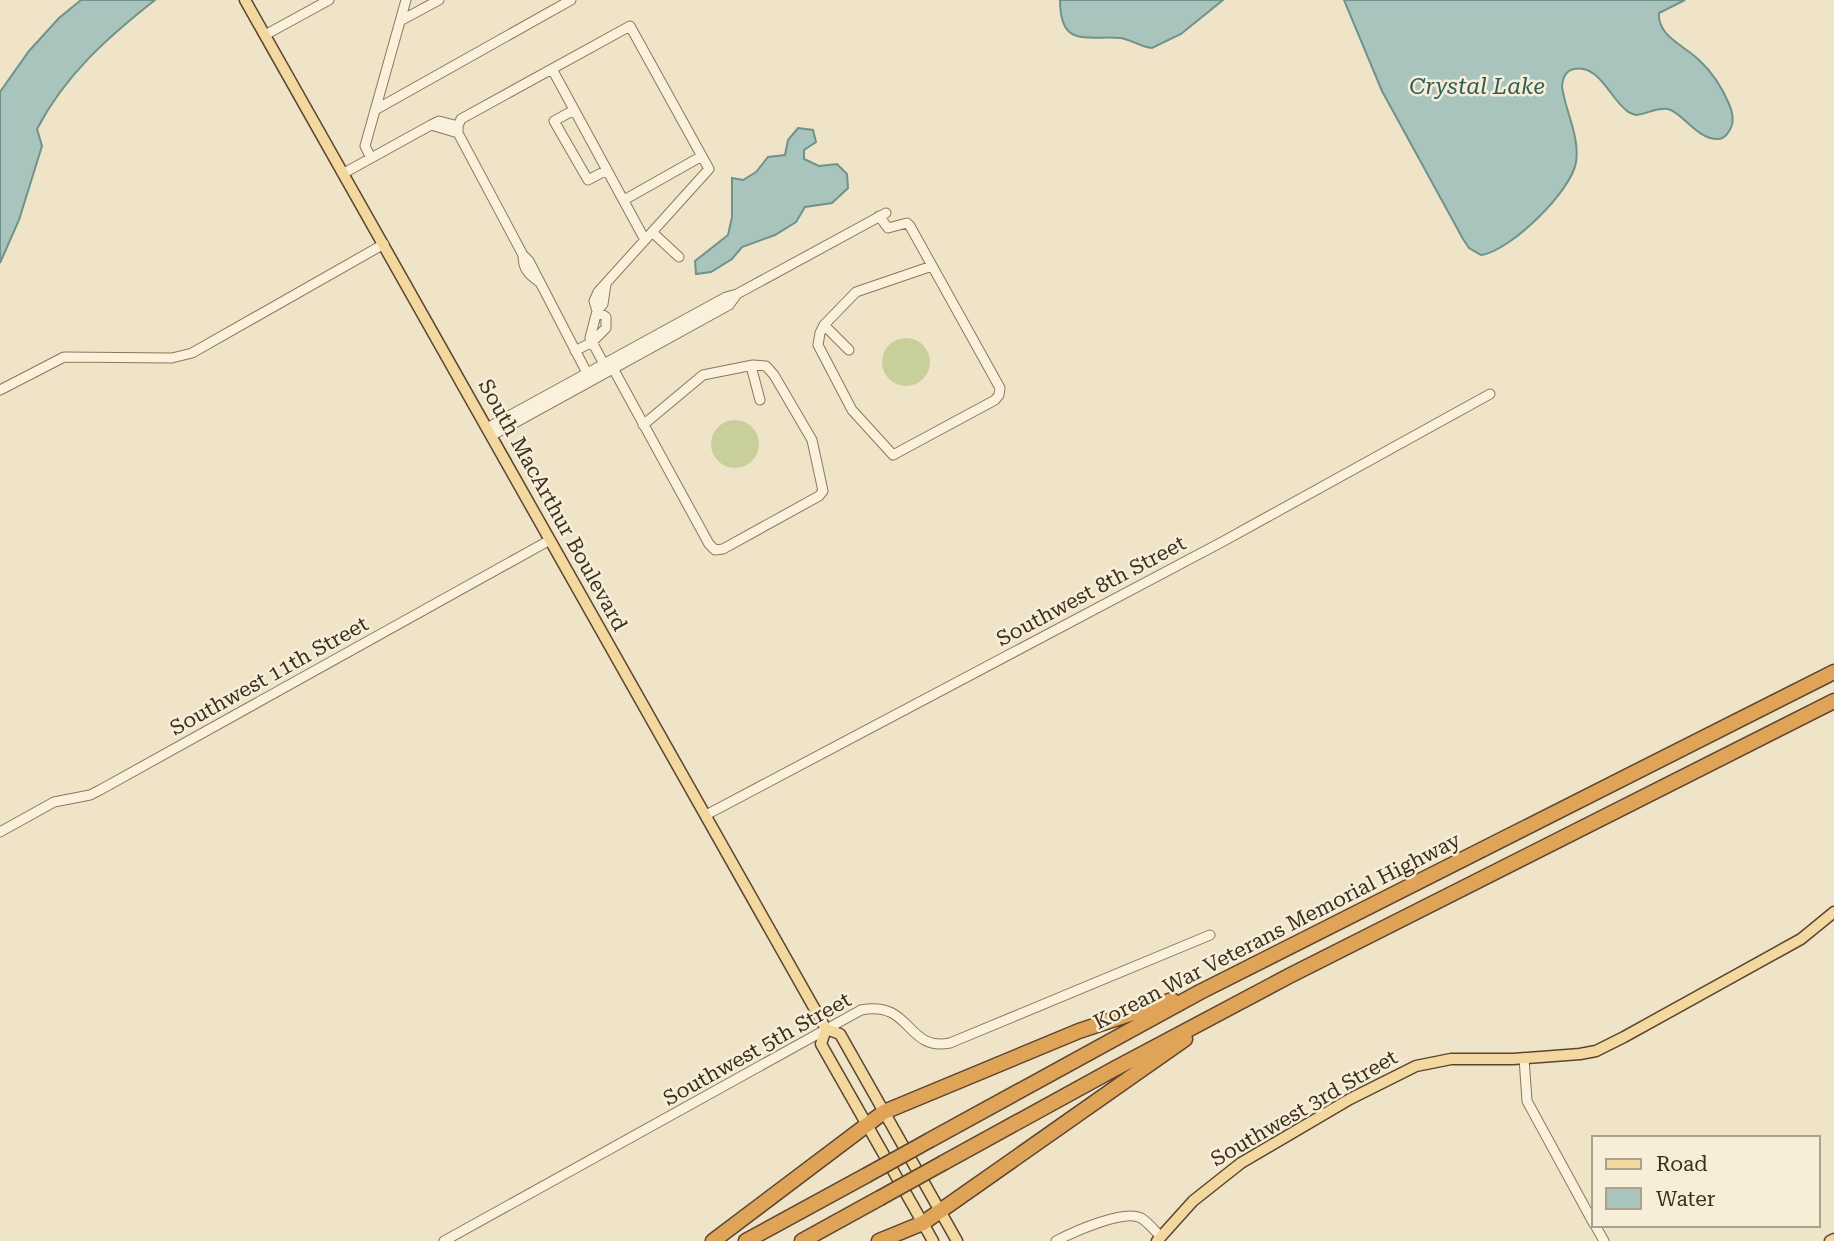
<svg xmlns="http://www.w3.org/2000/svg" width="1834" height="1241" font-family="'Roboto Serif',serif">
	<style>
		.green { fill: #c9cf9b }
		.water { fill: #a9c4bc; stroke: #6f938a; stroke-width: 2 }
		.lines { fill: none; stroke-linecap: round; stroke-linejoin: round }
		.minor-casing { stroke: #8d765c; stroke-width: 11 }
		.major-casing { stroke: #5b4430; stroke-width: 13 }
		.highway-casing { stroke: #5b4430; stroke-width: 17 }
		.minor { stroke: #faf1dc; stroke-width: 9 }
		.major { stroke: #f3d9a0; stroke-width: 10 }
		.highway { stroke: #e0a458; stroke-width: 14 }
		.highway-bridge-casing { stroke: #5b4430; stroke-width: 17; stroke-linecap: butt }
		.highway-bridge { stroke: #e0a458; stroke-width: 14 }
		.labels { text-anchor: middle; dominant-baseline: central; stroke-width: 5; stroke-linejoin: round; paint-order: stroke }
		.street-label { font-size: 21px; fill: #3d2e20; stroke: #f7eed8 }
		.water-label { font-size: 23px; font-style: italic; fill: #2f5d5a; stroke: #f7eed8 }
	</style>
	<rect width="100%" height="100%" fill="#f0e4c8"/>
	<path class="green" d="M882 362a24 24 0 1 1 48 0a24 24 0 1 1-48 0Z
		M711 444a24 24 0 1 1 48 0a24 24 0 1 1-48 0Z"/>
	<path class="water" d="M81,0H155C108,37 65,75 37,129L42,146L19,220L0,263V92L29,51L59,18Z
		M1060,0H1223L1181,34L1152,48C1141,47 1132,40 1121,38C1087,35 1060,49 1060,0Z
		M1344,0H1685L1659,13C1657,36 1685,46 1699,60C1712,72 1722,87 1729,104C1732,111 1734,117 1732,125C1730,131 1725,139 1718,139C1696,139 1682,112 1668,109C1657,107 1647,114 1636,115C1632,114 1629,113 1626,110C1610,98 1599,64 1574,69C1565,71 1563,78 1562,86C1565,111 1580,136 1576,162C1572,191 1509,252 1481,255L1469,248L1463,239L1382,91Z
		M798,128L813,130L816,142L804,150V159L819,166L837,164L847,174L848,188L832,203L805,207L796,222L775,235L742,247L732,259L711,272L696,274L695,261L728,235L732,217V178L743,180L756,172L768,157L785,155L788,140Z"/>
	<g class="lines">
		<g class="minor-casing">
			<path id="minor" d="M400,21L439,0
				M265,35L329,0
				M552,69L645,240
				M375,110L571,0
				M574,110L554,121L588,180L607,170
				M431,125L458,133
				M371,158L365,146L406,0
				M344,173L431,125L439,121L458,126
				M624,200L702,156
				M879,216L888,228L907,223L910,226L1000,388L999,395L995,400L893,455L852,410L818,345L820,333L824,325L856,292L932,266
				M652,232L679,257
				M523,255C523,268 527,273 538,281
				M824,325L849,350
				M575,351L592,342L606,328V317L597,311L594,301L598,292L709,169L630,26L461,119L458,126V133L523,255L529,261L587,373
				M609,361L709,544L715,550L723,549L819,496L823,491L812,440L774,375L766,366L753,365L703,375L643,425
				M751,366L760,400
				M606,368L590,338L597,311L603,304L606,284
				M0,390L64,357L172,358L192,353L384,244
				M487,428L726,297L737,294L886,213
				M491,436L729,305L737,294
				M706,815L1222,542L1490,394
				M0,832L54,802L90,795L100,790L550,540
				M1524,1058L1527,1101L1594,1224
				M1595,1225L1604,1241
				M444,1241L861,1010C912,1000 906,1052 950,1043L1210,935
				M1056,1241C1073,1232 1124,1209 1141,1218C1148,1222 1155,1231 1161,1237"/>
		</g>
		<g class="major-casing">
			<path id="major" d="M245,0L826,1029L840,1034L957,1241
				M826,1029L821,1044L933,1241
				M1157,1241L1193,1201L1241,1163L1350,1099L1416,1066L1451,1059H1513L1580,1054L1596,1051L1624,1037L1801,939L1834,912
				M1830,1241L1834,1239"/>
		</g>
		<g class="highway-casing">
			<path id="highway" d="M930,1140L1200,992L1834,672
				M943,1163L1116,1068L1289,976L1834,701
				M713,1241L884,1112L1079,1031L1172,1000
				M746,1241L867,1175
				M802,1241L880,1198
				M879,1241L923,1223L1185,1039"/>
		</g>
		<use href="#minor" class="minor"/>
		<use href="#major" class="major"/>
		<use href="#highway" class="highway"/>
		<g class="highway-bridge-casing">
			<path id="highway-bridge" d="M867,1175L930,1140
				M880,1198L943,1163"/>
		</g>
		<use href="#highway-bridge" class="highway-bridge"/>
	</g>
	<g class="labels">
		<g class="street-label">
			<text transform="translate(553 505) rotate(61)">South MacArthur Boulevard</text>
			<text transform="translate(1091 591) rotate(-28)">Southwest 8th Street</text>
			<text transform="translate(269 676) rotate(-29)">Southwest 11th Street</text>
			<text transform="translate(1277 931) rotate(-27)">Korean War Veterans Memorial Highway</text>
			<text transform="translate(757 1049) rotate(-29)">Southwest 5th Street</text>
			<text transform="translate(1304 1108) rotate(-30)">Southwest 3rd Street</text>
		</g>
		<g class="water-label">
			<text x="1477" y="86">Crystal Lake</text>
		</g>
	</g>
	<rect x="1592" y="1136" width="228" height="91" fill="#f7eed8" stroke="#ada18e" stroke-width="2"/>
	<rect x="1606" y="1159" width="35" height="10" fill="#f3d9a0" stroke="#ada18e" stroke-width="2"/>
	<text x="1656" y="1171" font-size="21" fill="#3d2e20">Road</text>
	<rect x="1606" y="1188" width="35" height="21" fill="#a9c4bc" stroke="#ada18e" stroke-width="2"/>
	<text x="1656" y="1206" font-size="21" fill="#3d2e20">Water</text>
</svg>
